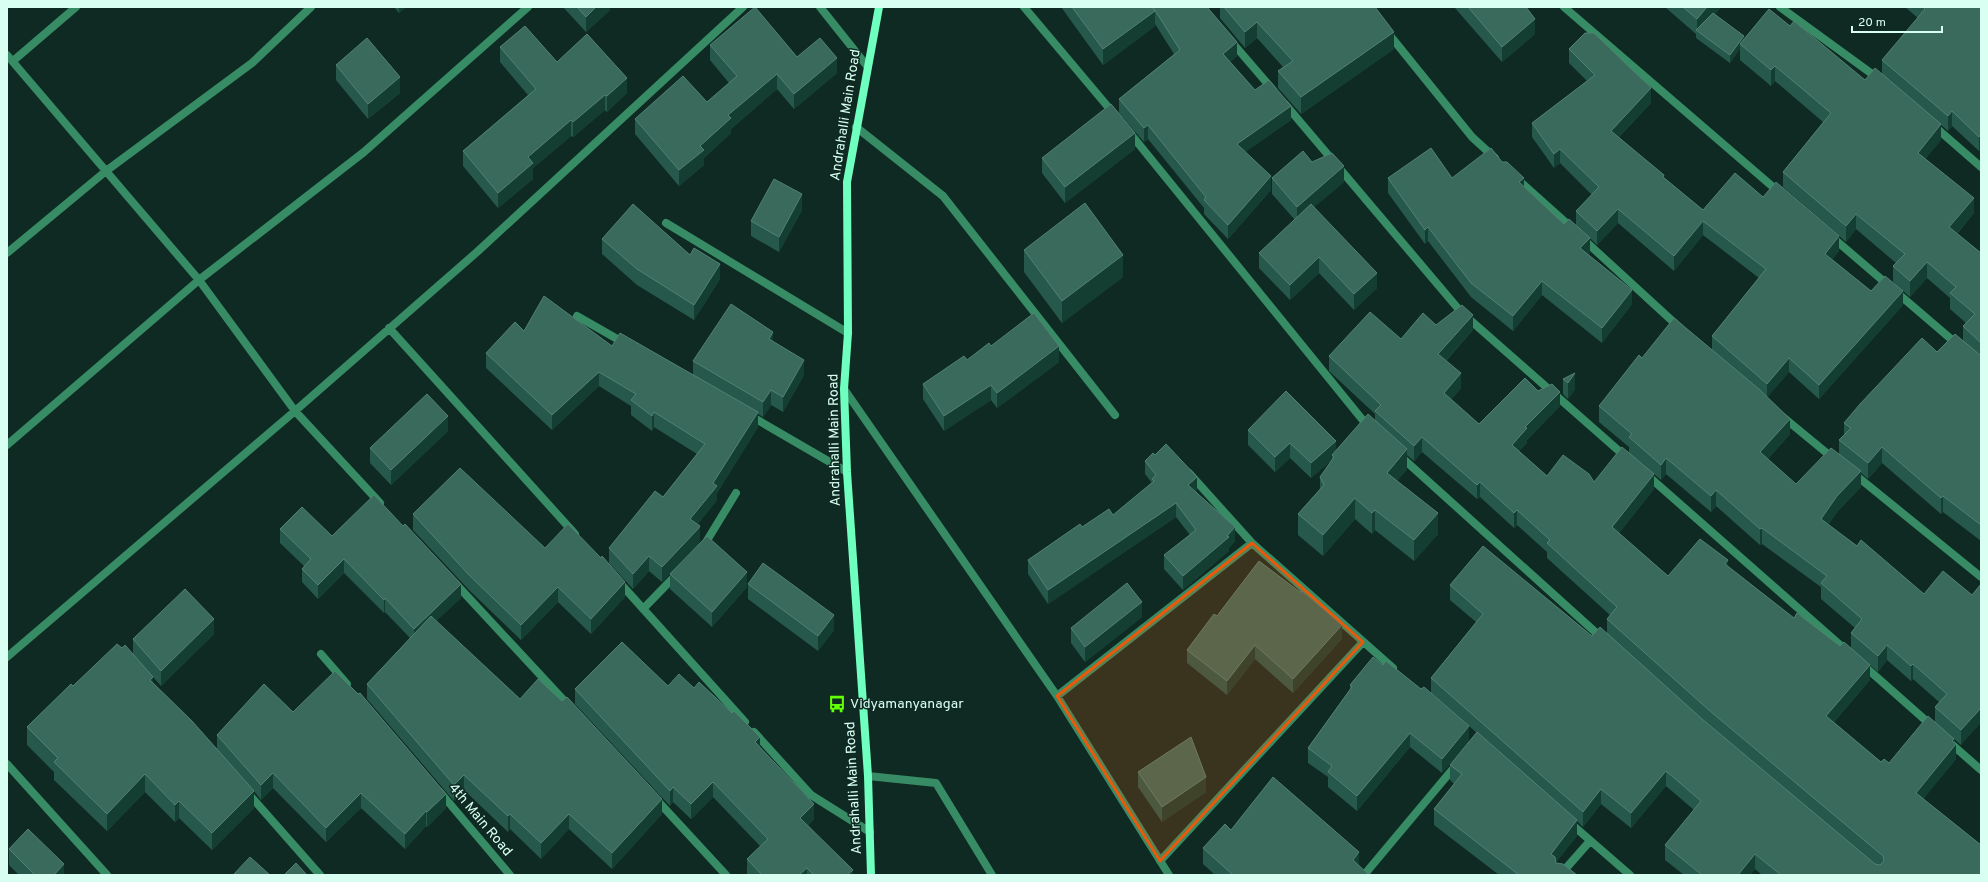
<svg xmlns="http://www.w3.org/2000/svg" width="1988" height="882" font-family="Overpass,sans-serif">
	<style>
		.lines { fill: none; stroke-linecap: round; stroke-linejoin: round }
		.street { stroke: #378c66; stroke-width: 8 }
		.secondary { stroke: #6fffbe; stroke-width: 8 }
		.wall { fill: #26594b; fill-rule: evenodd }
		.shaded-wall { fill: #153e33 }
		.building { fill: #396a5c; stroke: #528274 }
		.marked { fill: #e8590c; fill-opacity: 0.2; stroke: #e8590c; stroke-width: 3; stroke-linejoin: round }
		.labels { text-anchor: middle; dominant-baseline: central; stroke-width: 3; stroke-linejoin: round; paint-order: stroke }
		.street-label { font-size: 14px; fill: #d8fff1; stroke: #0f2a22 }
		.poi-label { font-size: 14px; fill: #d8fff1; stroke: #0f2a22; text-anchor: start }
	</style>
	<rect width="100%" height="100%" fill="#0f2a22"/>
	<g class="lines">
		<path class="street" d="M820,7L867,66
			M1024,7L1114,114
			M1564,7L1780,193
			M1780,7L1879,79
			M1388,33L1472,137L1495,158
			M1230,40L1273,90
			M7,55L199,280L295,411L380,503
			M13,61L76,7
			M1285,104L1461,312L1627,458
			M1934,126L1981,167
			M856,127L943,196L1115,415
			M1129,132L1370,429
			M1516,178L1573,229
			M666,223L848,333
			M1832,237L1958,345
			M1583,239L1680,328
			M7,253L106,171L252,63L311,7
			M577,316L626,344
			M389,328L575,534
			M844,389L1057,696L1169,875
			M749,415L847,472
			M1783,417L1834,459
			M7,445L199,280L364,152L528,7
			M1399,455L1603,639
			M1189,473L1252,543L1393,668
			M1853,473L1981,577
			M1647,475L1848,652
			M703,547L736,493
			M619,582L745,722
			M455,583L571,708
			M643,609L677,574
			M321,654L347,684
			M7,657L295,411L477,252L743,7
			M1863,665L1932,726
			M1057,696L1252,543
			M754,732L811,795L870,832
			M1948,741L1981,770
			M7,764L107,875
			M868,776L936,783L992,875
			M439,791L510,875
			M247,792L320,875
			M655,798L726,875
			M1569,822L1630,875
			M1160,861L1363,642
			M1364,875L1457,764
			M1560,875L1590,841"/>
		<path class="secondary" d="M871,875L868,776L847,472L844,389L848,333L847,182L879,7"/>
	</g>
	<path class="wall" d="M394,7H406L399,13Z
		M563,7H610V10L586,32Z
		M1061,7H1207L1237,56L1230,62L1255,90L1291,120L1245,152L1271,190L1228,239L1204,214V208L1148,139L1144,142L1119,113V99L1174,54L1155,24V26L1103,65Z
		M1220,7H1375L1394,49L1301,114L1278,88V71L1283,67L1257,38L1245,48L1220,18Z
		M1455,7H1526L1535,34L1502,62L1455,8Z
		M1665,7H1721L1715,14L1744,40L1790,26L1865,80L1882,74V60L1918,18L1905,7H1981V150H1980L1979,151L1952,126L1948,131L1941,125V140L1925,159L1974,213L1957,234L1981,253V541L1943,512L1941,514L1882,463L1868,479L1861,473V487L1837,512L1828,525L1924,594L1972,595L1961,745L1954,739L1956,759L1923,799L1981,875H1762L1755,869L1750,875H1684L1665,860V845L1694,810L1666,786L1631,828L1601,804L1583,827L1577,821V836L1556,862V863L1577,875H1499L1434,825V809L1454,784L1450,780V765L1477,733L1431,693V678L1476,622L1450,600V585L1592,636L1607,634V619L1610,615L1547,558V552L1517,525L1514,528L1480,497L1477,499L1422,452L1414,461L1407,455V469L1397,481L1438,534L1414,561L1375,530L1372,534L1355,519L1323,556L1298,535V514L1320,489V477L1332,460L1311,478L1290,458L1275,472L1248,445V430L1336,451L1375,420V414L1329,371V356L1401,339L1436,325L1473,330L1446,361L1461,388L1451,400L1479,424L1538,391L1560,406L1527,440V443L1519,451L1547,476L1594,482L1629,453V447L1599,422V406L1642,358L1712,350V336L1759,278L1703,235L1674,271L1618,223L1597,245L1576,225V211L1592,195L1560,163L1554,168L1532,137V123L1587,81L1569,63V49L1651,103L1619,137L1664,179L1703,210L1763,197L1839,251L1832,259L1871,291L1903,305L1819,399L1789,372L1767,397L1790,434L1768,459L1796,484L1839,454V440L1844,435V423L1937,352L1963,341V326L1966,323L1950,309V298L1927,278L1910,297L1893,282V266L1896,263L1856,229L1846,242L1783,187V172L1823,122L1775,81L1771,86L1740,60V49L1730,63L1696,38V34ZM1654,474L1661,480L1666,474L1711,512L1716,506L1760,545L1762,544L1821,587V599L1855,628L1851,633V648L1840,646L1794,618L1728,567L1668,576L1619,533L1654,489ZM1887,660L1911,681L1913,679L1939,702L1935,707V722L1889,763L1881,762L1834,722L1870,680V665L1878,672Z
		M710,45L797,57L837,73L794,109L777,89L731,129V133L704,158V165L679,186L635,134V119L707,102L729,83L710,60Z
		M500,47L557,62L627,93L607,112L605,110L573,137L571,136L533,168V179L498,208L463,166V151L528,95L500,62Z
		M336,65L400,93L368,119L336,80Z
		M1135,149L1065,203L1042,173V158Z
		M1312,162L1344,182L1314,207L1377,288L1354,310L1319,273L1290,300L1259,268V253L1295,220L1272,194V178Z
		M1502,162L1524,187L1590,253L1588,255L1632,304L1602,343L1542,295L1513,331L1471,297L1428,241L1425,244L1388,193V178H1452Z
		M802,210L779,252L751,236V221Z
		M602,239L690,255L720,279L694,320L637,285L602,254Z
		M1024,250L1123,277L1062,323L1024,272Z
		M524,331L612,346L693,375V361L773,342L804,375L783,412L771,405L763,417L758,414V427L717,493V500L697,525L700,541L698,544L662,582L649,571L633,589L609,563V548L663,497L697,454L654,427L652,431L631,415V406L599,386L552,430L486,368V353Z
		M991,346L1059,362L997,408L991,400L944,431L923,399V384L967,360Z
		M1563,379L1575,389L1568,399L1563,394Z
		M448,431L391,485L370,463V448Z
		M1145,461L1197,491H1196L1235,541L1229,548V551L1183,590L1164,569V555L1190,535L1176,517L1048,604L1028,574V560L1082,527L1113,515L1152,483L1145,474Z
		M413,514L545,548L625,597L591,634L558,602L521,640L469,590L413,530Z
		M280,529L332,536L461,598L436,621L520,699L662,814L612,869L569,829L541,859L510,829L508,832L464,790L454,801L367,699V684L410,638L385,612L384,613L344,573L318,599L302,582V569L304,566L280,543Z
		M670,574L747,587L712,627L670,589Z
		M748,584L834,630L818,651L748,599Z
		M1217,616L1342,639L1293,693L1255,659L1227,695L1187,663V650Z
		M1142,617L1085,662L1071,643V628Z
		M214,634L161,686L153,677V683L217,749V735L293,712L446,808L427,827L426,826L405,849L361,808L326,842L273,788L261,800L254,791V808L212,850L179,818L175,822L145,792L107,831L54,780V772L27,745V727L73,686L122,648L133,654V639Z
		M1350,685L1469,741L1442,773L1410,747L1357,811L1328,787V777L1308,763V748L1350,689Z
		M668,686L760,748L814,819L808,825L853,875H748L747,874V859L760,846L713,797L691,819L673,802L670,806L575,704V689Z
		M1138,772L1206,792L1162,822L1138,787Z
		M1231,830L1359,865L1369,875H1215L1203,864V848Z
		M9,849L64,875H19L9,865Z"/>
	<path class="shaded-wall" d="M399,7H406L399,13Z
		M596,7H610V10L586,32V17Z
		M1707,7H1721L1699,32L1697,31V19Z
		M1155,11V26L1103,65V49Z
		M1535,19V34L1502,62V47Z
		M1257,22V38L1245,48V32Z
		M1394,32V49L1301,114V97Z
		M1744,36V44H1740V49L1730,63V55Z
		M1237,42V56L1223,68V54Z
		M837,58V73L794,109V94Z
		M1775,66V81L1771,86V70Z
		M777,74V89L731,129V133L704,158V165L679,186V170L700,146L728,115Z
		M400,77V93L368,119V104Z
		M627,78V93L607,112V96Z
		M1651,88V103L1611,145V131Z
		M605,95V110L573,137V122Z
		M1291,106V120L1237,158V144Z
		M1952,111V126L1948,131V116Z
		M571,120V136L533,168V179L498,208V193L528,157Z
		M1941,124V140L1918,168V153Z
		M1148,125V139L1144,142V128Z
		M1135,133V149L1065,203V187Z
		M1980,135V150L1979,151V137Z
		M1560,149V163L1554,168V154Z
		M1344,166V182L1297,222V207Z
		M1271,176V190L1228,239V225Z
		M1524,178V192L1519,182Z
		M802,194V210L779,252V237Z
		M1974,198V213L1949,243V227Z
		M1618,209V223L1597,245V231Z
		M1856,214V229L1846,242V226Z
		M1703,221V235L1674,271V256Z
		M1428,227V241L1425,244V230Z
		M1839,236V251L1825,268V254Z
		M1590,238V253L1580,263V248Z
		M1123,255V277L1062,323V301Z
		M1319,257V273L1290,300V285Z
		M1927,262V278L1910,297V281Z
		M720,264V279L694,320V305Z
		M1377,273V288L1354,310V294Z
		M1542,281V295L1513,331V316Z
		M1632,290V304L1602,343V328Z
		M1903,291V305L1819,399V385Z
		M1473,315V330L1438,369V354Z
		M773,332V347L769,339Z
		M1059,346V362L997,408V393Z
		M1789,358V372L1767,398V384Z
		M804,360V375L783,412V397Z
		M599,372V386L552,430V415Z
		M1461,373V388L1444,408V393Z
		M1575,373V389L1568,399V383Z
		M991,385V400L944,431V416Z
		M771,390V405L763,417V402Z
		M1560,392V406L1527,440V443L1512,459V445L1525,427Z
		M654,412V427L652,431V416Z
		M758,412V427L717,493V500L690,534V519Z
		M448,416V431L391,485V470Z
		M1790,419V434L1760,468V452Z
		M1422,437V452L1414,461V446Z
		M1336,441V456L1334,457L1332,455V460L1311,478V463Z
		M1290,443V458L1275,472V457Z
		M1882,447V463L1868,479V463Z
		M1407,449V469L1387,493V473Z
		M1666,458V474L1661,480V465Z
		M1861,471V487L1837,512L1821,535V519L1837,496Z
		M1654,474V489L1612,542V527Z
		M1197,477V491L1188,498V485Z
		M1480,482V497L1477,499V485Z
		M1716,490V506L1711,512V496Z
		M1943,496V512L1941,514V498Z
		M1355,498V519L1323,556V535Z
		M1176,503V517L1048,604V590Z
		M1375,510V530L1372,534V513Z
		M1517,510V525L1514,528V513Z
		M1438,513V534L1414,561V540Z
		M700,526V541L698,544L662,582V567Z
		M1235,527V541L1229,548V551L1183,590V576L1227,536Z
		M1762,528V544L1760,545V529Z
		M649,556V571L633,589V574Z
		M344,559V573L318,599V585Z
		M1728,560V575L1725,564Z
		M747,572V587L712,627V612Z
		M625,582V597L591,634V619Z
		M461,584V598L414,642V629Z
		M558,587V602L521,640V625Z
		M385,598V612L384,613V600Z
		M1142,602V617L1085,662V647Z
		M834,615V630L818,651V636Z
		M214,619V634L161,686V671Z
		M1342,625V639L1293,693V679Z
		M1255,645V659L1227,695V681Z
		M1887,645V660L1878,672V656Z
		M1913,664V679L1911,681V666Z
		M1870,665V680L1826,731V716Z
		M153,677V694L150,680Z
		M1981,708V723L1961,745V730Z
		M1469,726V741L1442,773V759Z
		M1410,733V747L1357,811V796Z
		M760,737V752L755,742Z
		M1954,739V747L1956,744V759L1916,808V793Z
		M1666,771V786L1631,828V813Z
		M273,773V788L261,800V785Z
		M145,774V792L107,831V814Z
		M464,775V790L454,801V785Z
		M1206,777V792L1162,822V807Z
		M713,782V797L691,819V804Z
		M673,787V802L670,806V791Z
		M1601,789V804L1583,827V812Z
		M254,791V808L212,850V833Z
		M361,793V808L326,842V828Z
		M446,794V808L427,827V812Z
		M662,799V814L612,869V853Z
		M179,801V818L175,822V805Z
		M814,804V819L800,833V818Z
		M426,811V826L405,849V834Z
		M510,814V829L508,832V816Z
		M569,814V829L541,859V843Z
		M1577,820V836L1551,869V854Z
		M1359,852V868L1353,860Z
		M1755,854V869L1750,875H1738Z
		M64,864V875H54Z
		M807,868V875H799Z
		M853,870V875H847Z"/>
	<path class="building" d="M577,7H596L586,17Z
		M755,7L797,57L820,38L837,58L794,94L777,74L728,115L731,118L700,146L704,150L679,170L635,119L683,76L707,102L737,76L710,45Z
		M1072,7H1152L1155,11L1103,49Z
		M1153,7H1207L1237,42L1223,54L1255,90L1269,80L1291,106L1237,144L1271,176L1228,225L1204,200L1206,197L1148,125L1144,128L1119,99L1180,50Z
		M1224,7H1375L1394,32L1301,97L1278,71L1293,61L1257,22L1245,32Z
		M1468,7H1526L1535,19L1502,47Z
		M1683,7H1707L1697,19Z
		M1923,7H1981V136L1980,135L1979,137L1952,111L1948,116L1882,60L1925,9Z
		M1769,9L1790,26L1794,21L1865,80L1875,68L1941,124L1918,153L1974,198L1949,227L1981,253V343L1963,326L1975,314L1950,293L1956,287L1927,262L1910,281L1893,266L1905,254L1856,214L1846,226L1783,172L1831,113L1775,66L1771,70L1740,44Z
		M1713,13L1744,36L1730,55L1696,30Z
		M525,26L557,62L587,34L627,78L607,96L605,95L573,122L571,120L528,157L533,163L498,193L463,151L536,89L500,47Z
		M1585,33H1594L1651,88L1611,131L1664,175L1663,177L1703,210L1735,173L1763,197L1776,182L1839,236L1825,254L1871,291L1885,276L1903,291L1819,385L1789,358L1767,384L1712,336L1766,269L1703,221L1674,256L1618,209L1597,231L1576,211L1599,187L1560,149L1554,154L1532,123L1595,75L1569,49Z
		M367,38L400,77L368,104L336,65Z
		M1111,104L1135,133L1065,187L1042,158Z
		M1431,148L1452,178L1491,148L1502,162H1507L1524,178L1519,182L1564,224L1569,219L1590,238L1580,248L1632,290L1602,328L1542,281L1513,316L1471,283L1428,227L1425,230L1388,178Z
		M1303,151L1312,162L1332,153L1344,166L1297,207L1272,178Z
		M774,179L802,194L779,237L751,221Z
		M1085,203L1123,255L1062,301L1024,250Z
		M633,204L690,255L694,248L720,264L694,305L637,269L602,239Z
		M1311,204L1377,273L1354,294L1319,257L1290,285L1259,253Z
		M544,296L612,346L620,333L758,412L713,483L717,486L690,519L700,526L698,529L662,567L649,556L633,574L609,548L655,491L663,497L705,444L654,412L652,416L631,400L636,394L599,372L552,415L486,353L515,322L524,331Z
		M731,304L773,332L769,339L804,360L783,397L771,390L763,402L693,361Z
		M1462,305L1473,315L1438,354L1461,373L1444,393L1479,424L1525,378L1538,391L1552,384L1560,392L1525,427L1527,428L1512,445L1547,476L1563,455L1589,474L1594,482L1622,447L1654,474L1612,527L1668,576L1700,539L1728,560L1725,564L1794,618L1797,613L1840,646L1844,642L1870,665L1826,716L1881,762L1884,759L1889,763L1928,716L1954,739L1952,741L1956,744L1916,793L1981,845V875H1781L1755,854L1738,875H1702L1665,845L1701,801L1666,771L1631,813L1601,789L1583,812L1431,678L1483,614L1450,585L1483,546L1592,636L1600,627L1702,719L1875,864L1880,865L1884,861L1883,856L1710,711L1607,619L1617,607L1547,543L1550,540L1517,510L1514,513L1480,482L1477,485L1422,437L1414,446L1375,411L1381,405L1329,356L1370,312L1401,339L1423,313L1436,325Z
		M1034,313L1059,346L997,393L991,385L944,416L923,384L964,356L967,360L989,343L991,346Z
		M1674,318L1760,390L1790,419L1760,452L1796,484L1831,448L1861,471L1837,496L1821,519L1857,546L1861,540L1924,594L1943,571L1972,595L1981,584V708L1961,730L1935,707L1947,694L1913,664L1911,666L1887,645L1878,656L1851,633L1862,619L1821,583L1827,576L1762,528L1760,529L1716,490L1711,496L1666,458L1661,465L1629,437L1632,434L1599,406L1639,355L1642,358Z
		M1955,334L1980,355L1981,354V525L1943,496L1941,498L1882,447L1868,463L1839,440L1851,428L1844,423L1860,404L1922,338L1937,352Z
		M1575,373L1568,383L1563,379Z
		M1286,391L1336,441L1311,463L1290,443L1275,457L1248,430Z
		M427,394L448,416L391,470L370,448Z
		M1368,414L1407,449L1387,473L1438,513L1414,540L1375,510L1372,513L1355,498L1323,535L1298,514L1324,485L1320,477L1334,457L1332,455Z
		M1166,444L1197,477L1188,485L1235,527L1227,536L1229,537L1183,576L1164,555L1196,530L1176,503L1048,590L1028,560L1080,524L1082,527L1109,509L1113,515L1154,481L1152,479L1156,475L1145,461L1153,453L1155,455Z
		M460,468L545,548L568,524L601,558L602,556L625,582L591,619L558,587L521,625L469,575L413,514Z
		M374,495L403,526L405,524L461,584L414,629L385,598L384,600L344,559L318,585L302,569L311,559L280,529L302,507L332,536Z
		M707,536L747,572L712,612L670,574Z
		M1259,561L1300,592L1302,591L1342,625L1293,679L1255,645L1227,681L1187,650L1214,614L1217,616Z
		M763,563L834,615L818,636L748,584Z
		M1127,583L1142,602L1085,647L1071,628Z
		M185,589L214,619L161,671L133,639Z
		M431,616L520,699L538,679L562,701L567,697L662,799L612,853L569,814L541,843L510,814L508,816L464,775L454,785L367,684Z
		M622,642L668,686L679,674L694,688L699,682L732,713L734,711L760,737L755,742L814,804L800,818L853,870L847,875H814L807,868L799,875H762L747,859L768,839L713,782L691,804L673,787L670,791L575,689Z
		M117,644L122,648L125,645L153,677L150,680L192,721L254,791L212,833L179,801L175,805L145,774L107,814L54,762L58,758L27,727L71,684L73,686Z
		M1373,657L1383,665L1386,661L1421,689L1424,687L1469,726L1442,759L1410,733L1357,796L1328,772L1332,766L1308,748L1352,687L1350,685Z
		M335,671L358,694L360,693L446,794L427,812L426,811L405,834L361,793L326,828L273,773L261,785L217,735L264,684L293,712Z
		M1477,732L1577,820L1551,854L1555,857L1556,863L1563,864L1577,875H1519L1434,809L1462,774L1450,765Z
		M1191,737L1206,777L1162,807L1138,772Z
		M1273,777L1359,852L1353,860L1369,875H1233L1203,848L1225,824L1231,830Z
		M28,829L64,864L54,875H35L9,849Z
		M250,857L270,875H235L234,874Z
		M296,863L307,875H284Z"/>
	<path class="marked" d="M1252,543L1363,642L1160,861L1057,696Z"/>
	<defs>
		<g id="bus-bare" transform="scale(1.38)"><path d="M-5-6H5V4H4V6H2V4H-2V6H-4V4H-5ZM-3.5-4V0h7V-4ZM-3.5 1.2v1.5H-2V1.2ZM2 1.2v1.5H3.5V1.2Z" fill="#63ff04" stroke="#0f2a22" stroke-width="2.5" paint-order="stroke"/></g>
	</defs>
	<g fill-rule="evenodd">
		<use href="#bus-bare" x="837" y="704"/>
	</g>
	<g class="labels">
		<g class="street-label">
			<text transform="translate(846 115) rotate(-81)">Andrahalli Main Road</text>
			<text transform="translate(835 440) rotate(-91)">Andrahalli Main Road</text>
			<text transform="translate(854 788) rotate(-93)">Andrahalli Main Road</text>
			<text transform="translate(480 820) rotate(50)">4th Main Road</text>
		</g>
		<g class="poi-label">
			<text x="850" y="704">Vidyamanyanagar</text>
		</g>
	</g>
	<rect width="1988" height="882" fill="none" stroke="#d8fff1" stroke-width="16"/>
	<path d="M1852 26v6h90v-6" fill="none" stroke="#d8fff1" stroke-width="2"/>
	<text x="1858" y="26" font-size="12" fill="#d8fff1" stroke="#0f2a22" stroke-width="3" paint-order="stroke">20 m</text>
</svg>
